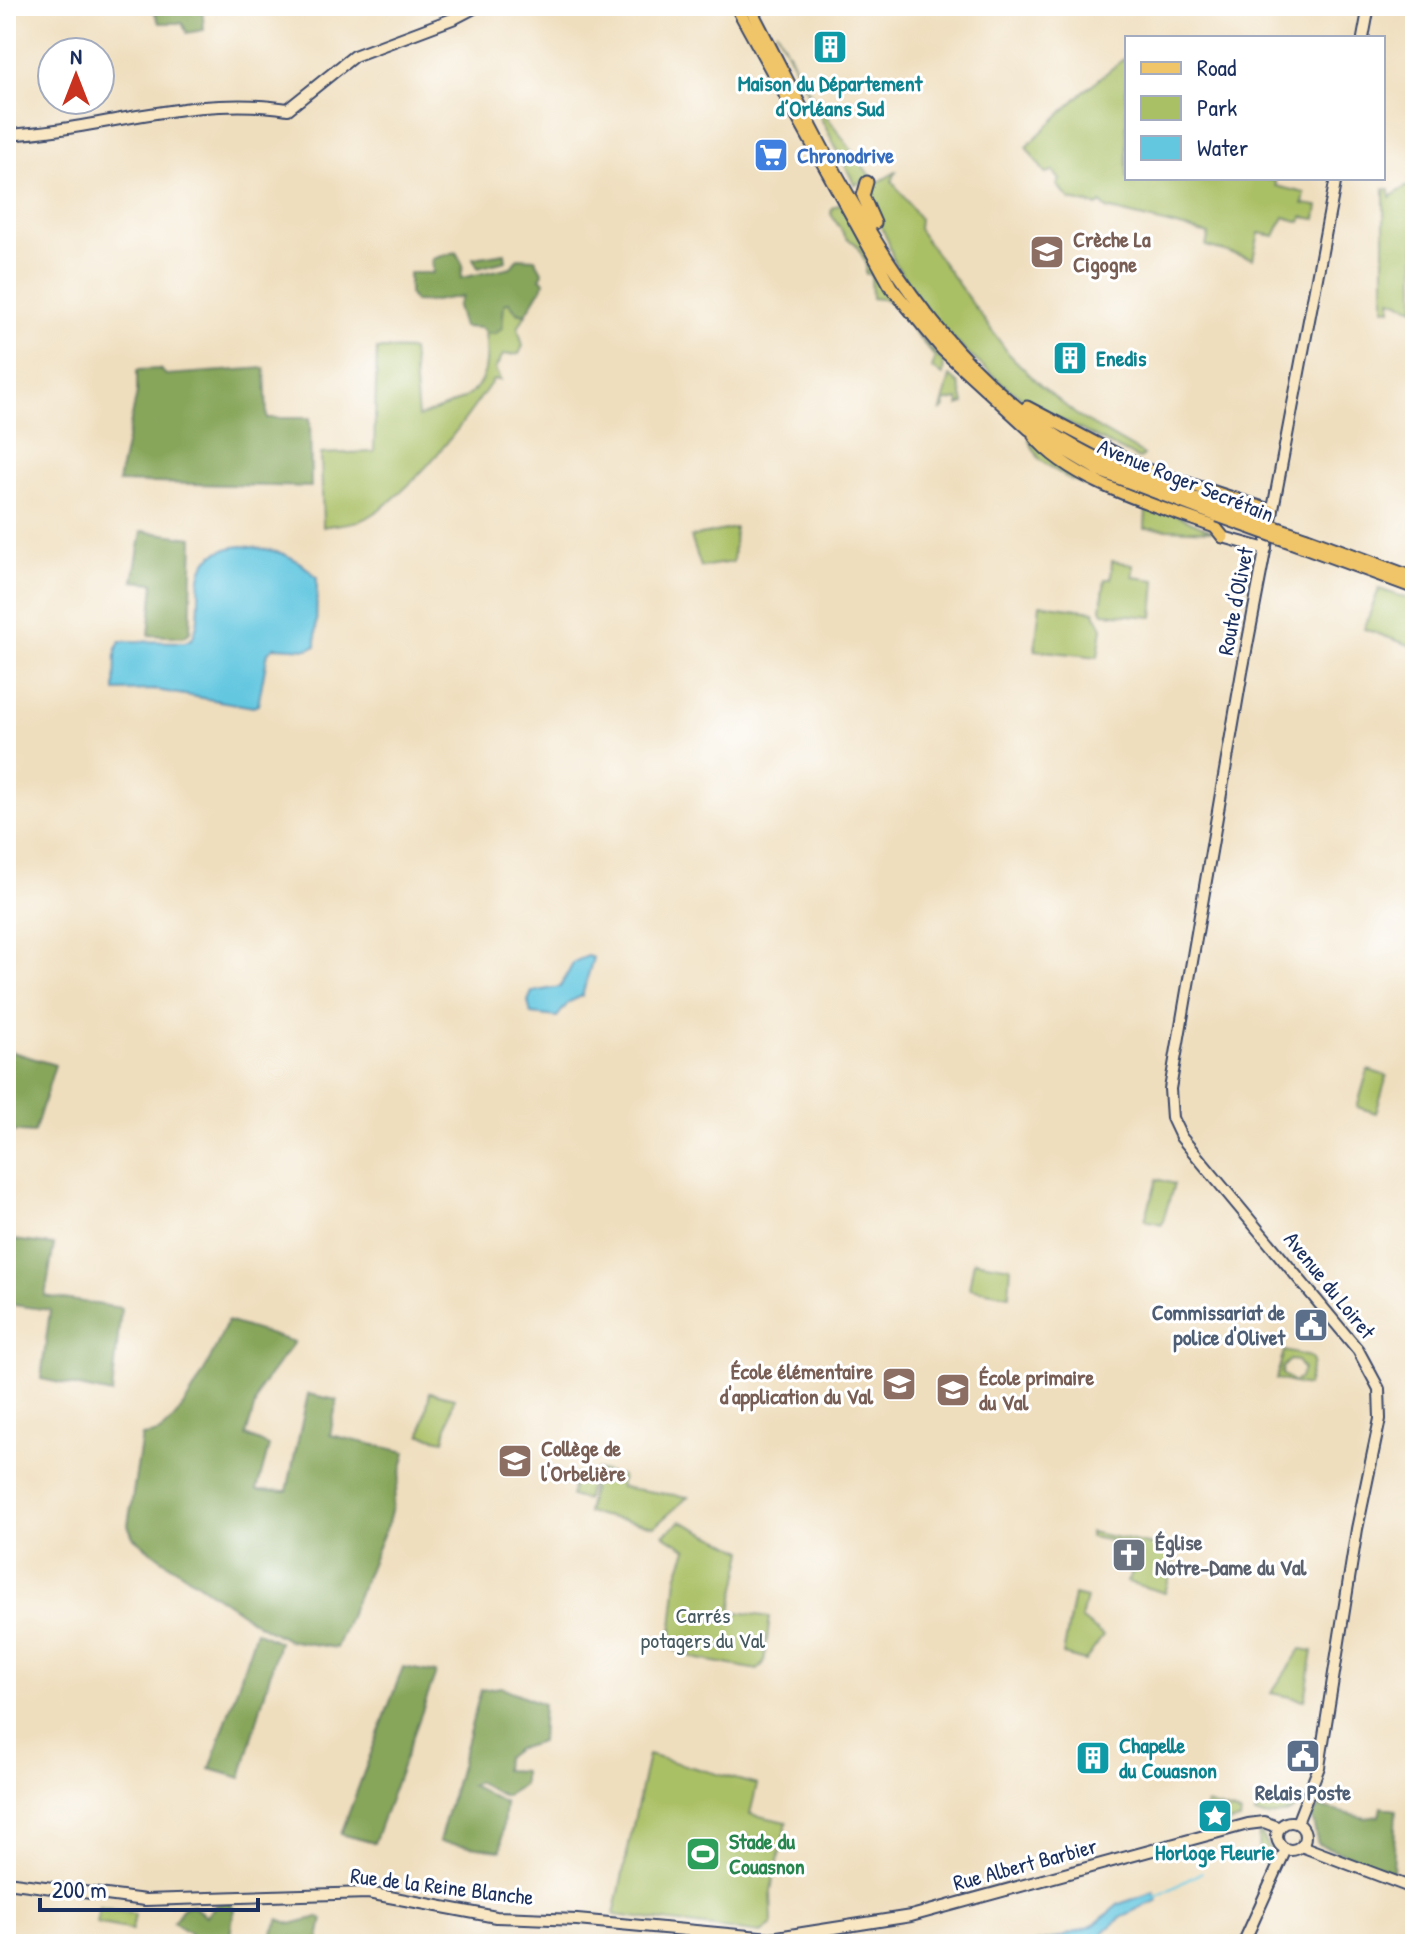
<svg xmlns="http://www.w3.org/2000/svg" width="1421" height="1950" font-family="'Patrick Hand',sans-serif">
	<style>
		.green { fill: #aac065; stroke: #627862; stroke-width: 2; fill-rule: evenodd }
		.forest { fill: #87a65a; stroke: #516a5c; stroke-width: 2 }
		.water { fill: #63c7e0; stroke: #3f7b9f; stroke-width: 2 }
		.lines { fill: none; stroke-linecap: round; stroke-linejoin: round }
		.stream { stroke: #63c7e0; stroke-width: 2 }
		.secondary-casing { stroke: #3b496c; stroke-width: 14 }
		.primary-casing { stroke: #3b496c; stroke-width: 15 }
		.secondary { stroke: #f9e7c3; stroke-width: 10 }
		.primary { stroke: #f0c469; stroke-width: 11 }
		.primary-bridge-casing { stroke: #3b496c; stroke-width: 15; stroke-linecap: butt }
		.primary-bridge { stroke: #f0c469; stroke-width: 11 }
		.labels { text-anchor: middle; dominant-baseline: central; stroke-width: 6; stroke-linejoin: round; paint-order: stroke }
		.culture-label { font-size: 22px; font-weight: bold; fill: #0d838f; stroke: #fff }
		.shop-label { font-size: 22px; font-weight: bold; fill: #366cbe; stroke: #fff; text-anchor: start }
		.education-label { font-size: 22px; font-weight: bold; fill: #785e54; stroke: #fff; text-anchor: start }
		.street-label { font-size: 22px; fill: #1b2f5e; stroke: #fff }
		.service-label { font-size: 22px; font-weight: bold; fill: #4e5e75; stroke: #fff; text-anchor: end }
		.worship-label { font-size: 22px; font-weight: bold; fill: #5b616d; stroke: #fff; text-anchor: start }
		.park-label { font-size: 22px; fill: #465a60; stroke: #fff }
		.leisure-label { font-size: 22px; font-weight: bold; fill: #27864d; stroke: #fff; text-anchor: start }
	</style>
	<rect width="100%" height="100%" fill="#fff"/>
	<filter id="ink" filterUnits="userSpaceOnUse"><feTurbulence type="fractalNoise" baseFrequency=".0125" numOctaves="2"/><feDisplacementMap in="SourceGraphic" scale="16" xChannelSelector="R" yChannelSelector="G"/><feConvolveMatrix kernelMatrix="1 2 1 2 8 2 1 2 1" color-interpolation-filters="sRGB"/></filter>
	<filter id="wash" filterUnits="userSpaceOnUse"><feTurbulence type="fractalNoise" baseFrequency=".006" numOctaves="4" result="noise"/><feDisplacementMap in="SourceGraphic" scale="32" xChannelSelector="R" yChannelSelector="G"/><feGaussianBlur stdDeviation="1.8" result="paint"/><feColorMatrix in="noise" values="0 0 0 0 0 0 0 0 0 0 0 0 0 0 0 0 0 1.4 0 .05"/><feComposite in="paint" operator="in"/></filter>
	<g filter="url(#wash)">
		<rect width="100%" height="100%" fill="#efdebd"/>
		<path class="green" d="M776,30L808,90L870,176L855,185Z
			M1126,57L1127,178H1263L1276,181V186L1305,193L1303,204L1318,206L1316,219L1303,217L1301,222L1284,217L1275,236L1259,233L1253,259L1206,246L1209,234L1107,209L1101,203L1098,206L1070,200L1057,185L1060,180L1053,171L1046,174L1026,147L1084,91Z
			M896,172L892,181L919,218L918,229L1009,354L1040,385L1079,417L1144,455L1139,459L1039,409L1009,389L965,351L929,313L894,262L888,241L866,194L870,187Z
			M1415,186V308L1391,299V309L1384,308V189H1390V197L1406,187Z
			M840,204L915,330L944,363L943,375L932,369L935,357L888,300L872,298L871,274H866V262L855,243L847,239L831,214L832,208Z
			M509,302L517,312L526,314L518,328L523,346L519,354L503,355L495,369L500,380H493C462,425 415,490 366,518C355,524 336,524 323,527L321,454L374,452L377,349L412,350L418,417C468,398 493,395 485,333L495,334L504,304Z
			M950,376L959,384L964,403L959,405L958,399L944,402L945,408L941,410Z
			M1028,439L1052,458L1212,531L1145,528L1146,510L1069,479L1040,460Z
			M735,528L733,562L701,567L691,537Z
			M1112,561L1133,564V577L1156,580L1153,617L1103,613L1101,609L1105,579H1111Z
			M1379,589L1415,601V647L1364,629Z
			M1040,604L1094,611L1102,628L1098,657L1035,650Z
			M1368,1070L1387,1076L1376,1113L1357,1107Z
			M1157,1179L1174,1184L1162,1224L1145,1220Z
			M974,1261L1011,1267L1009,1295L969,1288Z
			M1284,1351L1310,1357L1313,1362L1307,1386L1276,1379ZM1290,1360L1297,1361L1303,1369L1300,1378L1294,1382L1282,1374L1283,1367Z
			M430,1392L454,1398L444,1440L421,1435Z
			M596,1470L622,1476L620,1487L688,1497L655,1526L587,1513Z
			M576,1474L592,1478L586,1500L571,1496Z
			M681,1521L744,1551L731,1611L770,1617L764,1663L758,1670L698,1659L670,1648L677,1577L687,1549L664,1535Z
			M1090,1532L1177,1550L1165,1593L1127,1582L1142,1556L1125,1544L1121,1548L1117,1542L1090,1537Z
			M1074,1595L1086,1598L1081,1619L1103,1636L1085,1661L1063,1655Z
			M1301,1649L1313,1651L1305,1700L1271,1693Z
			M648,1755L757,1785L750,1814L787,1822L771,1890L772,1925L761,1933L614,1915Z
			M1300,1803C1292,1817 1270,1818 1255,1815L1257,1809Z
			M1207,1804L1241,1814L1240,1820L1208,1828L1203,1817Z
			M1259,1830L1274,1857L1269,1866L1258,1859Z
			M99,1907L135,1914L132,1930L96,1923Z"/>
		<path class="forest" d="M152,6H202L204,30L187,33L182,23H159Z
			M456,252L463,265L461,278L511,267L518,258L535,259L543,273L540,278L545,282L526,314L517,312L509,302L504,304L502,328L495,334L485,333L481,328L463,327L457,307L462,296L429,302L414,301L409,294V273H433L432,259Z
			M505,253L506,261L478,268L473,258Z
			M265,368L267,418H310L311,487L118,482L137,393V370L160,369L166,375Z
			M142,531L193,538L190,632L184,637L149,635L154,583L133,581Z
			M6,1050L55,1065L34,1133L6,1131Z
			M6,1239L54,1245L45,1296L121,1308L112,1394L41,1379L50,1310L6,1304Z
			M227,1321L294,1342L260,1388L246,1436L269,1446L257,1490L287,1491L308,1394L337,1400L330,1435L406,1452L388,1523L336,1648L287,1640L259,1625L159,1557L133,1537L128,1525L142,1436C148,1435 156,1435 161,1431C186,1413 216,1350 227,1321Z
			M256,1631L279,1642L241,1778L210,1769Z
			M403,1667L436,1673L374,1843L341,1834Z
			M501,1687L543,1704L541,1742L517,1749L505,1758L504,1770L523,1771V1785L504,1796L477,1782L470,1785L505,1803L501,1850L439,1842L481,1690Z
			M1319,1807L1366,1818L1379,1816L1381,1807L1396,1810L1393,1871L1318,1844L1312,1817Z
			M228,1902L234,1908L229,1944H192L190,1933L173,1922L184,1907L193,1905L206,1916L216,1905Z
			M318,1917L323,1919L318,1944H262L269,1940L279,1919L291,1924Z"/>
		<path class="water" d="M242,546C273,549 295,553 317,578L316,646L308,649L275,647L268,652L258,705L253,707L156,690L115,691L116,651L120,641L185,642L192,639C211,600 177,553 242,546Z
			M587,956L593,958L582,996L569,1002L557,1017L531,1014L528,1001L532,992L560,987L574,962Z
			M1154,1892L1157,1901C1129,1911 1112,1921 1093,1944H1030L1062,1937L1094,1925L1119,1904Z"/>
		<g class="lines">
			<path class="stream" d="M1154,1898L1202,1872"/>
		</g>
	</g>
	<g filter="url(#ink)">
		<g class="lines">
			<g class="secondary-casing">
				<path id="secondary" d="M1363,38L1369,6
					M6,135C101,130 192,94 288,109L354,56L455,18L478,6
					M1223,537L1266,549
					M1277 1836a14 14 0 1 1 28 0a14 14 0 1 1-28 0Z
					M1297,1823L1319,1767L1357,1529L1380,1419L1379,1389L1358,1350L1181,1137L1172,1118L1170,1089L1242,672L1336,178
					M1301,1846L1415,1889
					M6,1882L145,1900L368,1893L496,1917L577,1920L771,1938L911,1916L1248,1824L1264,1822L1280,1828
					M1243,1944L1286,1849"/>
			</g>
			<g class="primary-casing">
				<path id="primary" d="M736,6L891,287L943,350L1029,429L1100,471L1218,516
					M749,6C830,160 907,342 1060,438C1110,469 1167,487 1221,508
					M867,182L863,196L875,223
					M1027,407L1147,470L1272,511
					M1034,436C1070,482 1161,507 1215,527L1223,537
					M1307,538L1415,578
					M1304,547L1415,588"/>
			</g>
			<use href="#secondary" class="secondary"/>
			<use href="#primary" class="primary"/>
			<g class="primary-bridge-casing">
				<path id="primary-bridge" d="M1221,508L1307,538
					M1218,516L1304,547"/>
			</g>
			<use href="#primary-bridge" class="primary-bridge"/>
		</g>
	</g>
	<defs>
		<g id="building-square" transform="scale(1.8)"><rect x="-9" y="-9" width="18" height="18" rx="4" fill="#0f9aa8" stroke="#fff"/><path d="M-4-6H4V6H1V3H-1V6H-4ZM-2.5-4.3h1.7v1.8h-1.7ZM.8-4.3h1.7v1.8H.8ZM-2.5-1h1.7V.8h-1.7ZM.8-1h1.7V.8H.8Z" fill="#fff"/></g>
		<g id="supermarket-square" transform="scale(1.8)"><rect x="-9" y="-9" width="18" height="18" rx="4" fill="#3f7fe0" stroke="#fff"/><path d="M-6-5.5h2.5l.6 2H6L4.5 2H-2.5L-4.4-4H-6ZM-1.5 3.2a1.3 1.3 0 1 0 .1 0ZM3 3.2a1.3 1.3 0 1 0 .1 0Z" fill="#fff"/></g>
		<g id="school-square" transform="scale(1.8)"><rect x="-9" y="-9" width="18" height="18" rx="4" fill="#8d6e63" stroke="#fff"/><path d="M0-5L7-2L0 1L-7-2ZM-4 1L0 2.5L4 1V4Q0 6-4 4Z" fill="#fff"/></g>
		<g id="civic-square" transform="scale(1.8)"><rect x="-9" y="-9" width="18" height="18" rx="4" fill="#5c6f8a" stroke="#fff"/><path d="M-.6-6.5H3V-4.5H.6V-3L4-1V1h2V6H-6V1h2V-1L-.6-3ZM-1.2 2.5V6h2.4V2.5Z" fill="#fff"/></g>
		<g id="church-square" transform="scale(1.8)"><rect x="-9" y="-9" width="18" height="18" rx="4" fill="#6b7280" stroke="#fff"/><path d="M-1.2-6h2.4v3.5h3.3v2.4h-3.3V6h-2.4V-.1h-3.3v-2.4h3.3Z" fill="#fff"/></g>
		<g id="sight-square" transform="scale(1.8)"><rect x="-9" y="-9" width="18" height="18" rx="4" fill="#0f9aa8" stroke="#fff"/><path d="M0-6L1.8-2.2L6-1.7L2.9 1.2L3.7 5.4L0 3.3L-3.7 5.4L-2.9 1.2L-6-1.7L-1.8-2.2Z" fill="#fff"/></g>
		<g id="stadium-square" transform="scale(1.8)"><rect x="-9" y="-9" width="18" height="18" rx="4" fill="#2e9e5b" stroke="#fff"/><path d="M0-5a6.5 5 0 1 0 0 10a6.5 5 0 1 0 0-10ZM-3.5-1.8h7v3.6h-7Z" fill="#fff"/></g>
	</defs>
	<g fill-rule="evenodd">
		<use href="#building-square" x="830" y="47"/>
		<use href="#supermarket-square" x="771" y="155"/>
		<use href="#school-square" x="1047" y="252"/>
		<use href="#building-square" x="1070" y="358"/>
		<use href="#civic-square" x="1311" y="1325"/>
		<use href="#school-square" x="899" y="1384"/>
		<use href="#school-square" x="953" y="1390"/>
		<use href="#school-square" x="515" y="1461"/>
		<use href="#church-square" x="1129" y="1555"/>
		<use href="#civic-square" x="1303" y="1756"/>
		<use href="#building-square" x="1093" y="1758"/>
		<use href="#sight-square" x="1215" y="1816"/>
		<use href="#stadium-square" x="703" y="1854"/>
	</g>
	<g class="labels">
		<g class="culture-label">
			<text x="830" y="83">Maison du Département<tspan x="830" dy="25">d’Orléans Sud</tspan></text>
			<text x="1096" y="358" text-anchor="start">Enedis</text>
			<text x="1119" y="1745" text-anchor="start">Chapelle<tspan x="1119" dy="25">du Couasnon</tspan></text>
			<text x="1215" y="1852">Horloge Fleurie</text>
		</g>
		<g class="shop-label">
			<text x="797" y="155">Chronodrive</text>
		</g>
		<g class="education-label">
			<text x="1073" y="239">Crèche La<tspan x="1073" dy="25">Cigogne</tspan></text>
			<text x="873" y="1371" text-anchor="end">École élémentaire<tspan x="873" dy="25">d'application du Val</tspan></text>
			<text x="979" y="1377">École primaire<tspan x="979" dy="25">du Val</tspan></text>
			<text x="541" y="1448">Collège de<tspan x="541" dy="25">l'Orbelière</tspan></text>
		</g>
		<g class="street-label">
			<text transform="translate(1186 480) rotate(22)">Avenue Roger Secrétain</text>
			<text transform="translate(1235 601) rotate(-79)">Route d'Olivet</text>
			<text transform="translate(1330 1285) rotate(51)">Avenue du Loiret</text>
			<text transform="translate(1025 1864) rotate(-15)">Rue Albert Barbier</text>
			<text transform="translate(442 1886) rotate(7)">Rue de la Reine Blanche</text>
		</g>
		<g class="service-label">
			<text x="1285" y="1312">Commissariat de<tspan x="1285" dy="25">police d'Olivet</tspan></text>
			<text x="1303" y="1792" text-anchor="middle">Relais Poste</text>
		</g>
		<g class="worship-label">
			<text x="1155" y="1542">Église<tspan x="1155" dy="25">Notre-Dame du Val</tspan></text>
		</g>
		<g class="park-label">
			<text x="703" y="1615">Carrés<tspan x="703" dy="25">potagers du Val</tspan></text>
		</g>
		<g class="leisure-label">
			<text x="729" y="1841">Stade du<tspan x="729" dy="25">Couasnon</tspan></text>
		</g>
	</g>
	<rect width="1421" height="1950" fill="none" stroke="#fff" stroke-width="32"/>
	<rect x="1125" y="36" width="260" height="144" fill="#ffffff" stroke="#a4acbf" stroke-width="2"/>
	<rect x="1141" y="62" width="40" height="12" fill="#f0c469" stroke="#a4acbf" stroke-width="2"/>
	<text x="1197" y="76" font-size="24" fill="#1b2f5e">Road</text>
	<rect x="1141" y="96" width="40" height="24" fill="#aac065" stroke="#a4acbf" stroke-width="2"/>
	<text x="1197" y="116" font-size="24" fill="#1b2f5e">Park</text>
	<rect x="1141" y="136" width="40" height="24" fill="#63c7e0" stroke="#a4acbf" stroke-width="2"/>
	<text x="1197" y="156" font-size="24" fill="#1b2f5e">Water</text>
	<g transform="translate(76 76)"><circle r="38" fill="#ffffff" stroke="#a4acbf" stroke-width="2"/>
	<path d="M0-6L14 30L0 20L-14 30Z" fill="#c8321e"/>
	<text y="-12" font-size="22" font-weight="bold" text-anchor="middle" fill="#1b2f5e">N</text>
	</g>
	<path d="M40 1898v12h218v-12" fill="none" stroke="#1b2f5e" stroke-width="4"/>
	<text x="52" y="1898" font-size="24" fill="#1b2f5e" stroke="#ffffff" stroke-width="6" paint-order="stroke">200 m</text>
</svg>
